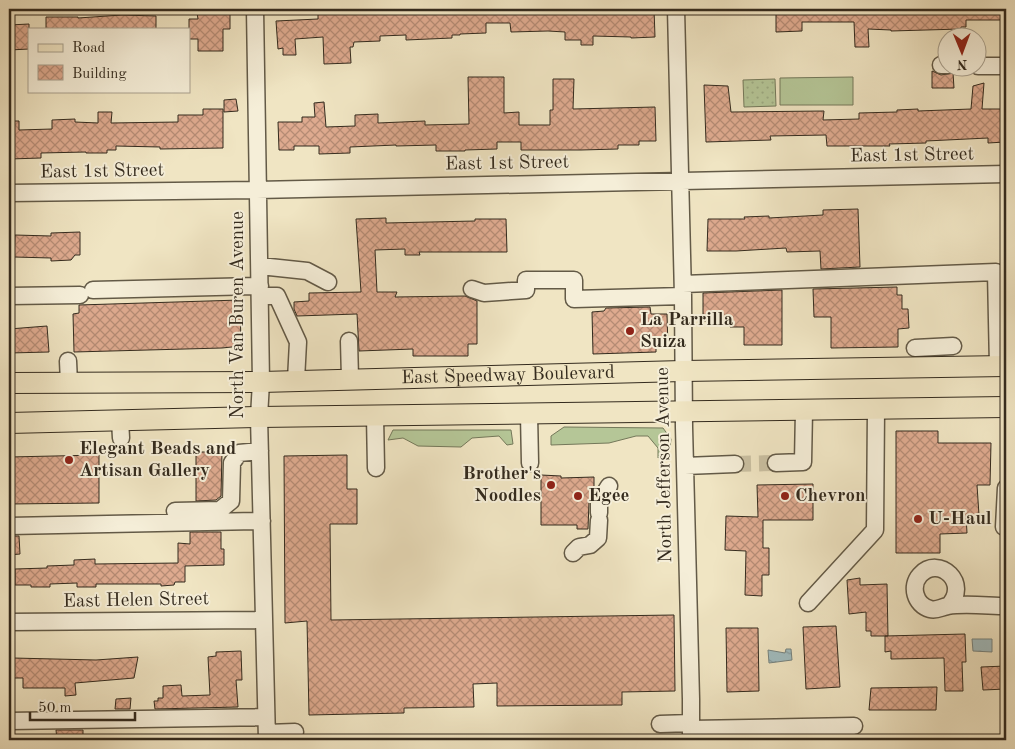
<svg xmlns="http://www.w3.org/2000/svg" width="1015" height="749" font-family="'Old Standard TT',serif">
	<style>
		.grass { fill: #b5c697; stroke: #74785a }
		.park { fill: url(#park-dots); stroke: #74785a }
		.water { fill: url(#water-ripples); stroke: #75827f }
		.building { fill: url(#building-cross-hatch); stroke: #342b1e }
		.lines { fill: none; stroke-linecap: round; stroke-linejoin: round }
		.minor-tunnel { stroke: #cac0a2; stroke-width: 16; stroke-dasharray: 16 8; stroke-linecap: butt }
		.minor-casing { stroke: #635a47; stroke-width: 19 }
		.major-casing { stroke: #342b1e; stroke-width: 22 }
		.minor { stroke: #f5eed8; stroke-width: 16 }
		.major { stroke: #f0e5c3; stroke-width: 20 }
		.poi-dot { fill: #8f2418; stroke: #f5eed8; stroke-width: 2 }
		.labels { text-anchor: middle; dominant-baseline: central; stroke-width: 4; stroke-linejoin: round; paint-order: stroke }
		.street-label { font-size: 19px; fill: #342b1e; stroke: #f5eed8 }
		.poi-label { font-size: 19px; font-weight: bold; fill: #342b1e; stroke: #f5eed8; text-anchor: start }
	</style>
	<defs>
		<pattern id="park-dots" width="8" height="8" patternUnits="userSpaceOnUse" patternTransform="scale(1.25)"><rect width="8" height="8" fill="#b5c697"/><path d="M2 2h.1M6 6h.1" fill="none" stroke="#9caa82" stroke-width="1.8" stroke-linecap="round"/></pattern>
		<pattern id="water-ripples" width="26" height="14" patternUnits="userSpaceOnUse" patternTransform="scale(1.25)"><rect width="26" height="14" fill="#a1bcbf"/><path d="M2 4q2-2 4 0t4 0M15 11q2-2 4 0t4 0" fill="none" stroke="#84999b"/></pattern>
		<pattern id="building-cross-hatch" width="8" height="8" patternUnits="userSpaceOnUse" patternTransform="scale(1.25)"><rect width="8" height="8" fill="#deaa8f"/><path d="M0 0l8 8M0 8l8-8" fill="none" stroke="#b58b74"/></pattern>
	</defs>
	<rect width="100%" height="100%" fill="#f0e5c3"/>
	<filter id="stains"><feTurbulence type="fractalNoise" baseFrequency=".004" numOctaves="4"/><feColorMatrix values="0 0 0 0 .2 0 0 0 0 .09 0 0 0 0 .02 0 0 0 .5 -.17"/></filter>
	<radialGradient id="worn" r=".72"><stop offset=".6" stop-color="#630" stop-opacity="0"/><stop offset="1" stop-color="#630" stop-opacity=".3"/></radialGradient>
	<path class="grass" d="M853,77V105H780V78Z
		M564,427L663,428L671,439L670,448L658,458V448L648,436H636L609,443L551,445V436Z
		M393,430H511L513,444L507,445L499,436L472,438L461,447L418,446L403,438L388,440Z"/>
	<path class="park" d="M775,79L776,106L744,107L743,80Z"/>
	<path class="water" d="M972,639H992V652L973,651Z
		M786,649H791L792,660L769,663L768,650L785,653Z"/>
	<path class="building" d="M327,9H376V12H401V11L439,9H539V11L581,12V9H654L655,37L631,38V37L593,36V45H581V40H565V32L548,31L511,32L510,23H486V33L460,34V35H452V38L406,40V35L380,36V41L354,42L353,47H350L351,63L324,64L323,37L295,39L296,55H283V48L278,49L276,21L318,19V13H327Z
		M776,9H1001V20H966V27H961V29L891,31V30L868,29L869,47H855L854,22H802V31L776,32Z
		M230,12V29H223V51H198V39H189V19H198L197,13Z
		M122,15L156,16V29H46V17H78V18Z
		M29,24V49L9,50V25Z
		M932,71L941,75L953,73L954,88H932Z
		M468,77H504V113L519,112V125H550V110H553V79H574L573,109L655,107L656,141H639V145H618V149L581,150H521V142H497V149L465,150V151H436V145L396,146V145L350,147V153L319,154V146H294V150H279L278,122H302V117H315L314,103L324,102L326,127L355,126V115L378,114V123L425,121V125L469,124Z
		M984,83L982,109H1005V142L988,143V138L926,141V143L889,144L890,146H827L826,135L770,136L771,140L706,142L704,85L728,86L731,112L824,111L823,120L859,119V113L897,112V110L918,109V111L971,109L973,86Z
		M236,99L238,111L224,112V100Z
		M203,109H223V148L160,149V147L116,146V150H107V153H86V152L41,153V158L9,159V121H19V130L52,129V120L75,119V122L98,123V112H112L111,123L178,122V115H203Z
		M858,209L860,267L821,269L820,251L787,252L786,248L736,251H707L708,219H745L744,217L769,216V218L823,215V210Z
		M386,218V223L475,221V219H506L507,252H419L420,255H405V249L375,250L377,292H397L395,297L465,296L477,301V344H468V356H413V349L359,351L357,314L297,316L294,309V302L309,301V293L361,292L356,219Z
		M80,232V255H75L71,260L51,261V258L14,257L15,235L51,236V233Z
		M897,287V295H902V309H908L909,328L898,329V347L831,348V317H814L813,289Z
		M782,290V345H744V327H730V321H703V293Z
		M240,300L241,346L222,348L74,352L73,314L79,313V305Z
		M650,307L651,314H667L668,348H656V352L593,354L592,312L604,311L606,308Z
		M47,326L49,352L9,353V329Z
		M896,431H938V443H991L990,485H977L979,515L966,516L967,533L940,534V553H896Z
		M196,452H222L221,496L216,500L196,501Z
		M99,455V503L9,504V457Z
		M347,455V489H357V524H330L331,620L674,615L675,691L622,692V705L497,706V683L473,684L474,707L404,708V713L309,715L307,621L285,623L284,456Z
		M541,475L561,476V478L594,477V492L589,502L588,529H577V525H541Z
		M813,484V520H763V548H769V575H762V596L745,595L746,551L725,550L726,516L758,517L757,485Z
		M190,532H221V549H224V565L185,566V582H175L174,585L161,586V584H96V587H77V583L50,584V587H31V585H15V569L47,568V566L74,565V560L95,559V564L178,563V543L190,544Z
		M9,536H19L20,554L9,555Z
		M860,578V585L887,584L888,636H871V631H866V612L849,614L847,580Z
		M836,626L840,687L806,689L803,627Z
		M726,628H758L759,691L727,692Z
		M965,634L966,662H962L963,691H945L944,658L891,659V651L885,652V636Z
		M241,651L242,680H236L238,707L155,709L154,701H158V698H163V686L181,685L182,696L210,695L208,657L216,656V652Z
		M138,657L134,678L75,683L76,695L65,696V688H23V678H13V658L96,660Z
		M1006,666V689L983,690L981,667Z
		M937,687L936,710H869L871,688Z
		M131,698L130,709H115L116,699Z
		M56,730H83V736L77,737V740H57Z"/>
	<g class="lines">
		<path class="minor-tunnel" d="M735,464L776,463"/>
		<g class="minor-casing">
			<path id="minor" d="M255,9L261,382L259,417L267,740
				M676,9L683,296L684,427L691,699V740
				M941,65H948
				M978,66H1006
				M9,193L257,190L1006,174
				M260,266L307,271L328,282
				M683,284L996,272L997,320
				M472,289L484,293L526,290V280H574V299L683,296
				M93,290L260,286
				M9,296L80,295
				M260,296H277L298,342L296,380
				M349,341L350,378
				M915,348L953,346
				M68,361L69,383
				M998,366L997,320H1006
				M529,414L530,463
				M375,416L376,468
				M120,420L121,438
				M776,463L803,462L804,410
				M685,466L735,464
				M175,511L220,510L231,501L232,463L239,453L260,451
				M599,513V502L609,486
				M9,526L262,521
				M1004,527L1006,488
				M573,553L579,547L590,545L598,538L599,520
				M808,603L875,530L876,409
				M948,606C971,584 939,554 920,575C910,586 915,605 930,609C937,611 941,607 948,606C963,603 990,606 1006,606
				M9,622L264,620
				M9,721L266,717
				M660,724L691,723
				M691,729L854,726
				M267,733L295,732"/>
		</g>
		<g class="major-casing">
			<g id="major">
				<path id="s1" d="M9,383L261,382L683,371L1006,366"/>
				<path d="M9,423L259,417L1006,407"/>
			</g>
		</g>
		<use href="#minor" class="minor"/>
		<use href="#major" class="major"/>
	</g>
	<g class="poi-dot">
		<circle cx="630" cy="331" r="5"/>
		<circle cx="69" cy="460" r="5"/>
		<circle cx="551" cy="485" r="5"/>
		<circle cx="578" cy="496" r="5"/>
		<circle cx="785" cy="496" r="5"/>
		<circle cx="918" cy="519" r="5"/>
	</g>
	<g class="labels">
		<g class="street-label">
			<text transform="translate(912 156) rotate(-1)">East 1st Street</text>
			<text transform="translate(507 164) rotate(-1)">East 1st Street</text>
			<text transform="translate(102 172) rotate(-1)">East 1st Street</text>
			<text transform="translate(238 315) rotate(-90)">North Van Buren Avenue</text>
			<text stroke="none"><textPath href="#s1" startOffset="499">East Speedway Boulevard</textPath></text>
			<text transform="translate(665 465) rotate(-91)">North Jefferson Avenue</text>
			<text transform="translate(136 601) rotate(-1)">East Helen Street</text>
		</g>
		<g class="poi-label">
			<text x="640" y="320">La Parrilla<tspan x="640" dy="22">Suiza</tspan></text>
			<text x="79" y="449">Elegant Beads and<tspan x="79" dy="22">Artisan Gallery</tspan></text>
			<text x="541" y="474" text-anchor="end">Brother's<tspan x="541" dy="22">Noodles</tspan></text>
			<text x="588" y="496">Egee</text>
			<text x="795" y="496">Chevron</text>
			<text x="928" y="519">U-Haul</text>
		</g>
	</g>
	<rect width="1015" height="749" fill="none" stroke="#f0e5c3" stroke-width="30"/>
	<rect x="10" y="10" width="995" height="729" fill="none" stroke="#342b1e" stroke-width="2.5"/>
	<rect x="15" y="15" width="985" height="719" fill="none" stroke="#342b1e"/>
	<rect x="28" y="28" width="162" height="65" fill="#f5eed8" stroke="#a8a08e"/>
	<rect x="38" y="44" width="25" height="8" fill="#f0e5c3" stroke="#a8a08e"/>
	<text x="72" y="52" font-size="15" fill="#342b1e">Road</text>
	<rect x="38" y="65" width="25" height="15" fill="url(#building-cross-hatch)" stroke="#a8a08e"/>
	<text x="72" y="78" font-size="15" fill="#342b1e">Building</text>
	<g transform="translate(962 52) rotate(179)"><circle r="24" fill="#f5eed8" stroke="#a8a08e"/>
	<path d="M0-4L9 19L0 12L-9 19Z" fill="#8f2418"/>
	<text y="-8" font-size="14" font-weight="bold" text-anchor="middle" fill="#342b1e">N</text>
	</g>
	<path d="M30 712v8h105v-8" fill="none" stroke="#342b1e" stroke-width="2.5"/>
	<text x="38" y="712" font-size="15" fill="#342b1e" stroke="#f5eed8" stroke-width="4" paint-order="stroke">50 m</text>
	<rect width="100%" height="100%" filter="url(#stains)"/>
	<rect width="100%" height="100%" fill="url(#worn)"/>
</svg>
